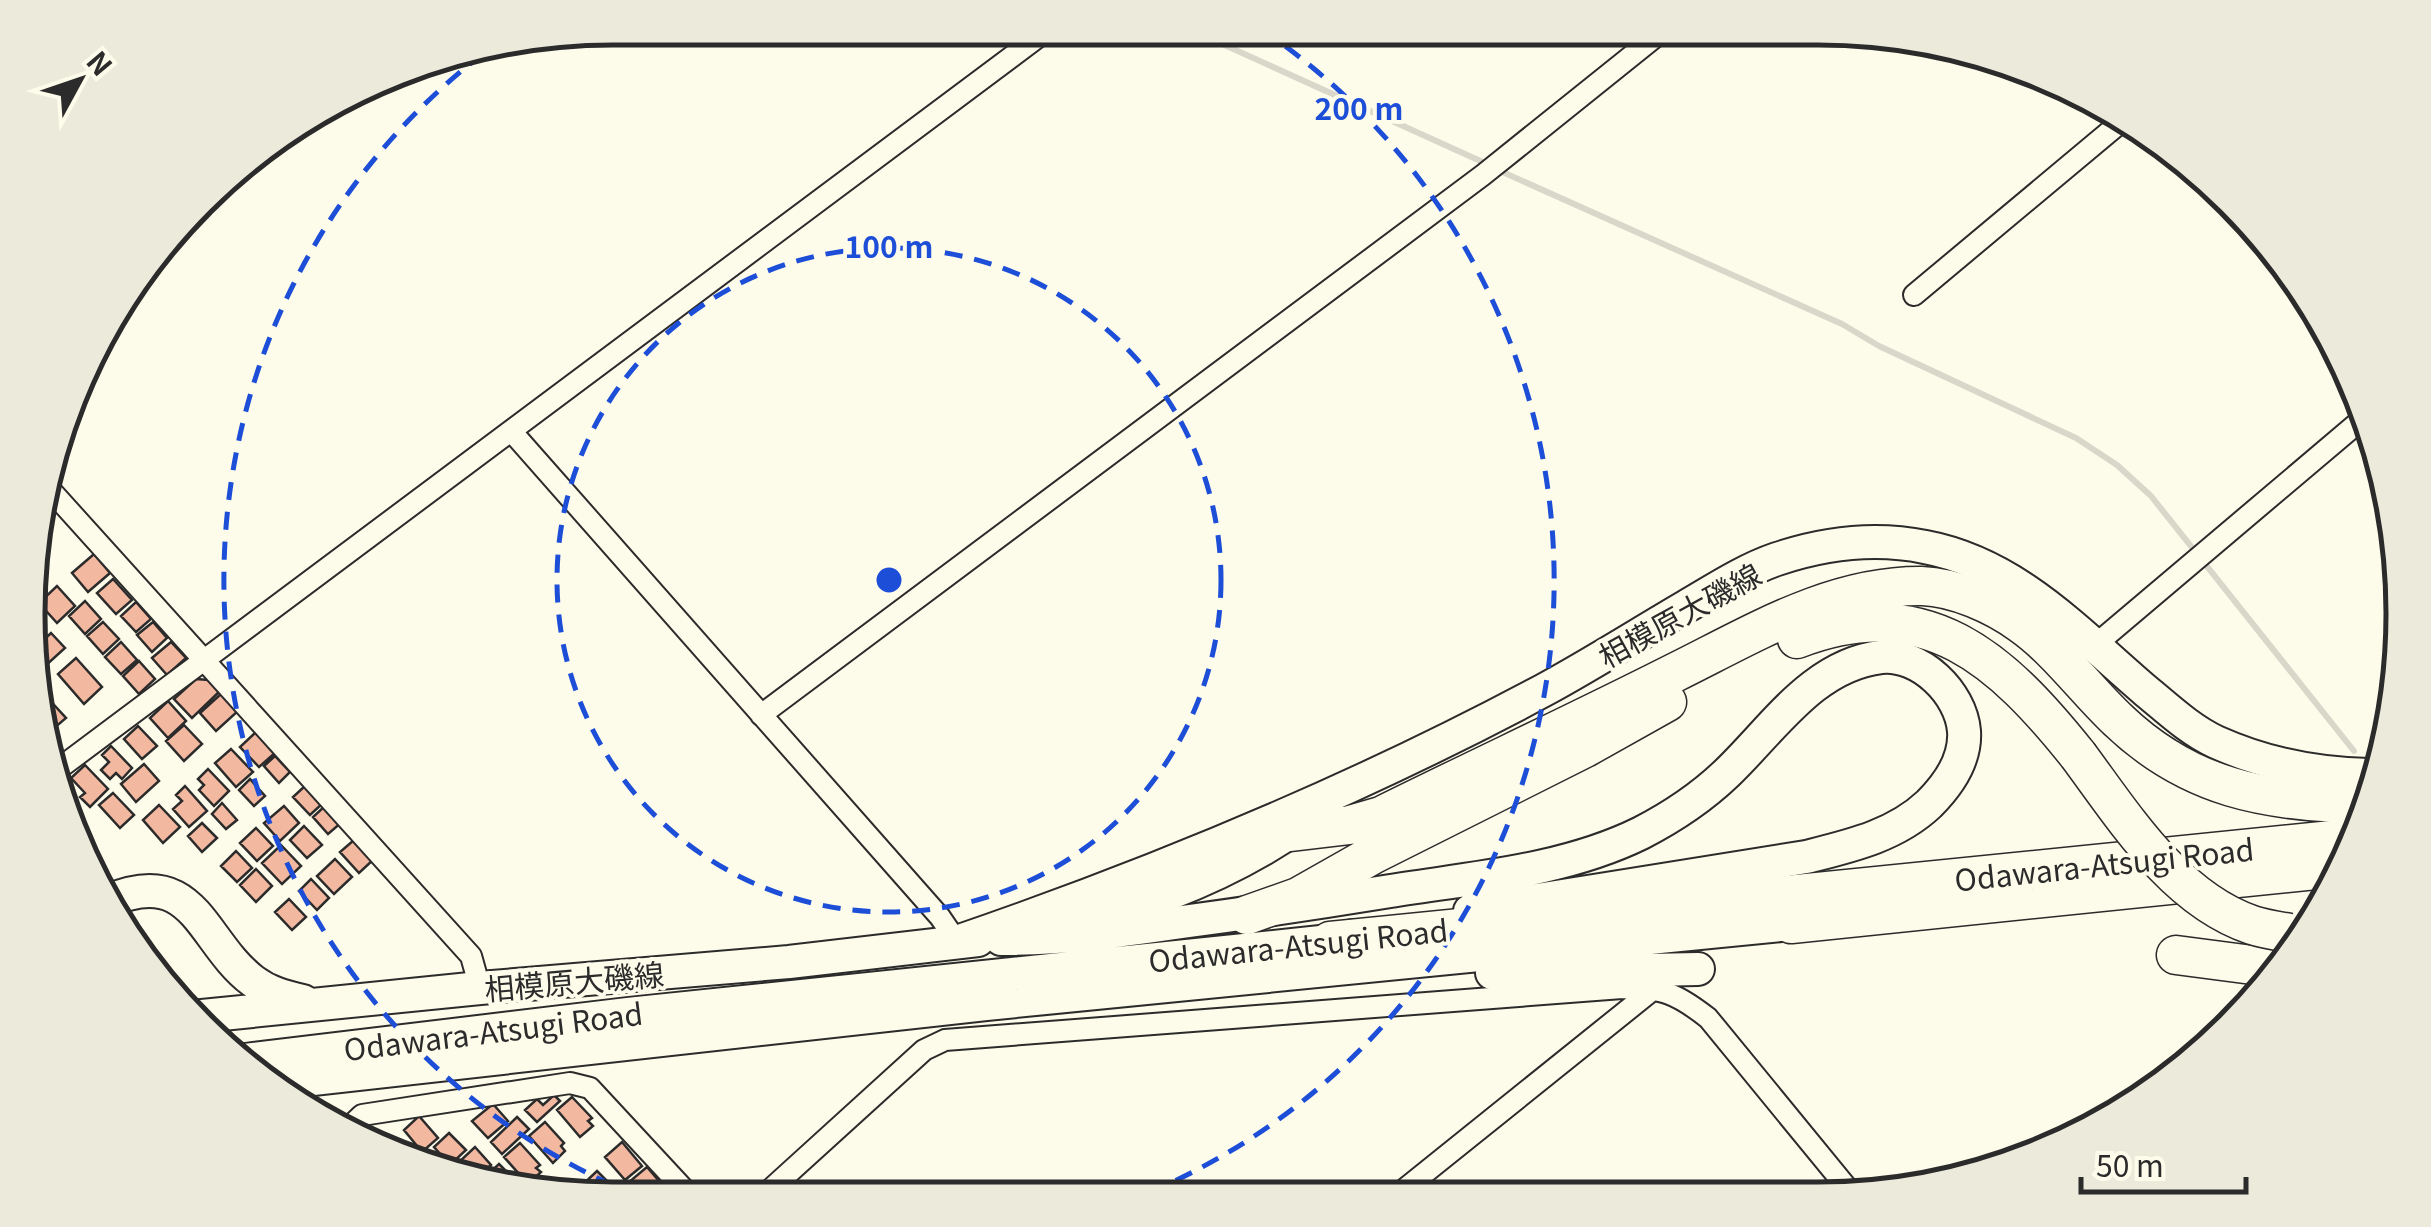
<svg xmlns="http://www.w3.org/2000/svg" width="2431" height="1227" font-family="Georgia,'Noto Sans JP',serif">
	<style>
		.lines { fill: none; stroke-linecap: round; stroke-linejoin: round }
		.stream { stroke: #d8d7c9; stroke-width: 6 }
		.building { fill: #f2b8a0; stroke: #2b2b2b; stroke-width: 2.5 }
		.minor-casing { stroke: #2b2b2b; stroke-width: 24 }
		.primary-casing { stroke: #2b2b2b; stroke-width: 36 }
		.trunk-casing { stroke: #2b2b2b; stroke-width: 36 }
		.motorway-casing { stroke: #2b2b2b; stroke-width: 41 }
		.minor { stroke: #fdfbea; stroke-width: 20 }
		.primary { stroke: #fdfbea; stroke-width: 32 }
		.trunk { stroke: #fdfbea; stroke-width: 32 }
		.motorway { stroke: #fdfbea; stroke-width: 38 }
		.motorway-bridge-casing { stroke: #2b2b2b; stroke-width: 41; stroke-linecap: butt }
		.motorway-bridge { stroke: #fdfbea; stroke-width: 38 }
		.ring { fill: none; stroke: #1d4ed8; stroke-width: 5; stroke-dasharray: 18 12 }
		.labels { text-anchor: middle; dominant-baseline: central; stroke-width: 8; stroke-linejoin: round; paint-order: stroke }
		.street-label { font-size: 30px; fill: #2b2b2b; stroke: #fdfbea }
		.rim { fill: none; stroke: #2b2b2b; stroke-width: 5 }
		.centre { fill: #1d4ed8; stroke: #fdfbea; stroke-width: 5 }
		.ring-label { font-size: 30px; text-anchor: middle; font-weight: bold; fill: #1d4ed8; stroke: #fdfbea; stroke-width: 8; stroke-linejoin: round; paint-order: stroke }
	</style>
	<rect width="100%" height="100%" fill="#fdfbea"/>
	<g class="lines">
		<path class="stream" d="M1187,28L1487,164
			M1498,170L1842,324L1879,346L2076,438L2117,465L2151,496L2354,751"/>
	</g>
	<path class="building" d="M94,554L110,573L88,592L72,573Z
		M113,579L132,600L116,614L97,593Z
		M57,586L75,606L57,623L39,603Z
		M85,601L101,619L85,634L69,616Z
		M136,602L151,619L136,632L121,616Z
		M103,622L119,639L103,654L87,636Z
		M153,622L167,638L152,652L137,635Z
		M51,633L65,648L33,677L34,649Z
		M121,642L137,660L121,674L105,657Z
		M171,642L186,658L167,675L152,658Z
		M76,658L102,687L84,704L58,674Z
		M139,661L155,679L139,694L123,676Z
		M196,679L209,680L220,691L192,718L174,699Z
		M33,682L66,718L46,735L32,689Z
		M222,693L238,711L216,731L200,713Z
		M168,701L186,721L168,738L150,718Z
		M184,725L202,744L184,761L166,741Z
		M138,726L157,746L142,759L124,739Z
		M257,731L276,752L259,767L240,747Z
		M111,746L132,768L122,779L116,773L110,779L101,770L109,762L102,755Z
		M231,749L253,772L236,787L215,763Z
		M275,756L290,772L279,783L264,766Z
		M144,764L159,781L136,802L121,784Z
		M85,765L108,789L90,807L80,797L85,793L71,778Z
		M208,769L229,791L214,806L199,790L204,785L198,779Z
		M250,779L265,796L254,806L239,790Z
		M306,785L323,803L310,815L293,797Z
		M185,786L207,811L189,827L173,809L182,801L176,795Z
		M113,793L134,815L120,828L99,805Z
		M222,803L237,820L226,829L212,814Z
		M159,805L180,827L163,843L143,820Z
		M326,805L342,822L328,834L313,817Z
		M284,806L299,823L280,841L264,823Z
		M202,823L217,838L202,852L188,836Z
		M304,826L322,845L307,858L290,840Z
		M256,828L273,846L257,861L240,843Z
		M354,840L373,860L359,873L340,852Z
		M281,845L301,866L282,884L262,863Z
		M236,851L252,868L237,882L221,866Z
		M335,859L352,877L334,894L317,876Z
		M256,869L272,886L256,902L240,885Z
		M311,879L329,898L317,910L299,891Z
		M289,899L306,917L292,930L275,912Z
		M554,1095L560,1101L537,1122L525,1110L537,1099L543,1105Z
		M572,1097L592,1118L588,1121L593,1126L580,1137L557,1110Z
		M493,1104L508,1121L488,1138L472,1121Z
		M419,1116L438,1138L422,1152L404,1130Z
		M517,1117L529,1129L502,1154L491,1142Z
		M545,1122L564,1143L561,1146L565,1151L553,1163L529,1136Z
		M449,1133L466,1150L450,1165L434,1147Z
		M622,1142L642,1166L625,1180L605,1157Z
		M520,1143L540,1165L536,1168L541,1172L528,1184L504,1157Z
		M475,1147L491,1165L482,1173L466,1169L459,1162Z
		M499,1164L517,1182L487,1175Z
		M647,1167L671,1195L668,1198H644L629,1182Z
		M597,1171L616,1190L607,1198H590L579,1188Z"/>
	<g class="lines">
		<g class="minor-casing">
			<path id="minor" d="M1914,295L2121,122
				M512,432L940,917L957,942
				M45,484L471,956L480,988
				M2094,646L2367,415
				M761,715L1483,175L1665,29
				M57,770L1050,28
				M2159,1087L2181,1071
				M344,1132L362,1115L570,1083L590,1088L692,1198
				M1396,1196L1655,988
				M761,1198L924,1050L945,1040L1622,988C1663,988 1676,993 1708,1018L1853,1195"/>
		</g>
		<g class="primary-casing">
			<path id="primary" d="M108,901C196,863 200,941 253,981C269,993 285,997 303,1001
				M1060,926C1150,906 1238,871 1312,817
				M957,942C1155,874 1359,789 1544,690C1592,664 1639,634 1687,606C1716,589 1745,570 1777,559C1825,543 1876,537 1925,547C2016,564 2078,633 2146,691C2168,709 2190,730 2216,742C2265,764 2316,774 2369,775
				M192,1017L480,988L789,962L978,940"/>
		</g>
		<g class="trunk-casing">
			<path id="trunk" d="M1001,939C1063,939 1120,931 1182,922C1249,913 1316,903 1384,892C1469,878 1562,872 1641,833C1672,817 1702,797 1727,773C1773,729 1813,665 1881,657C1920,653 1961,693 1964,731C1966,759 1948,785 1929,804C1895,836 1850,846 1806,857L1470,911
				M1492,973L1698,969
				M245,1060L628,1014L1330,941L1353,936
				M277,1083L986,1004L1791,924"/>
		</g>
		<g class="motorway-casing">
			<path id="motorway" d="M1797,639C1926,589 2002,660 2078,755
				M1291,832L1350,825L1381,816C1478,768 1577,722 1674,673C1753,634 1832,585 1922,586C1955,587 1995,605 2021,624C2058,650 2085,689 2118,720C2189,788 2266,802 2362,804
				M1247,915L1298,897L1374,854L1585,748L1667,702
				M1791,924L2345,867
				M1330,941L2352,838
				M2176,955L2283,969"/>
		</g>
		<use href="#minor" class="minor"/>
		<use href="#primary" class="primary"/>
		<use href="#trunk" class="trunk"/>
		<use href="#motorway" class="motorway"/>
		<g class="motorway-bridge-casing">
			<path id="motorway-bridge" d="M2078,755C2124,817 2175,899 2252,925C2264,929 2277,931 2290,933"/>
		</g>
		<use href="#motorway-bridge" class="motorway-bridge"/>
	</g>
	<g class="ring">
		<circle cx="889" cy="580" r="332"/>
		<path d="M640 1197A665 665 0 0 1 489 49M1261 29A665 665 0 0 1 1138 1197"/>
	</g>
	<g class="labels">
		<g class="street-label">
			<text transform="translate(1679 614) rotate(-29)">相模原大磯線</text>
			<text transform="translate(2104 863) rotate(-6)">Odawara-Atsugi Road</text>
			<text transform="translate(1298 944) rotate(-6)">Odawara-Atsugi Road</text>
			<text transform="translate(574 980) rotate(-5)">相模原大磯線</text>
			<text transform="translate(493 1030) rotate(-7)">Odawara-Atsugi Road</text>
		</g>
	</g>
	<path d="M0 0H2431V1227H0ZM613 45H1818A568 568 0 0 1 2386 613V614A568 568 0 0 1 1818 1182H613A568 568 0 0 1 45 614V613A568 568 0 0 1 613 45Z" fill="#eceadb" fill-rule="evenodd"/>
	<path class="rim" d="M613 45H1818A568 568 0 0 1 2386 613V614A568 568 0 0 1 1818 1182H613A568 568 0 0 1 45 614V613A568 568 0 0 1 613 45Z"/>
	<circle cx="889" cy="580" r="15" class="centre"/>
	<g class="ring-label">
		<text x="1359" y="120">200 m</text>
		<text x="889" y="258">100 m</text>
	</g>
	<g transform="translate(80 80) rotate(50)" stroke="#fdfbea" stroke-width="8" paint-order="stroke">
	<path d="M0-8L18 38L0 25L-18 38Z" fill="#2b2b2b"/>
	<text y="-15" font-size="28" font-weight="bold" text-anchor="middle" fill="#2b2b2b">N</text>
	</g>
	<path d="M2081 1177v15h165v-15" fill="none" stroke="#2b2b2b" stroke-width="5"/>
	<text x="2096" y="1177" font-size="30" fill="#2b2b2b" stroke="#fdfbea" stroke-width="8" paint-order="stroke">50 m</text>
</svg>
